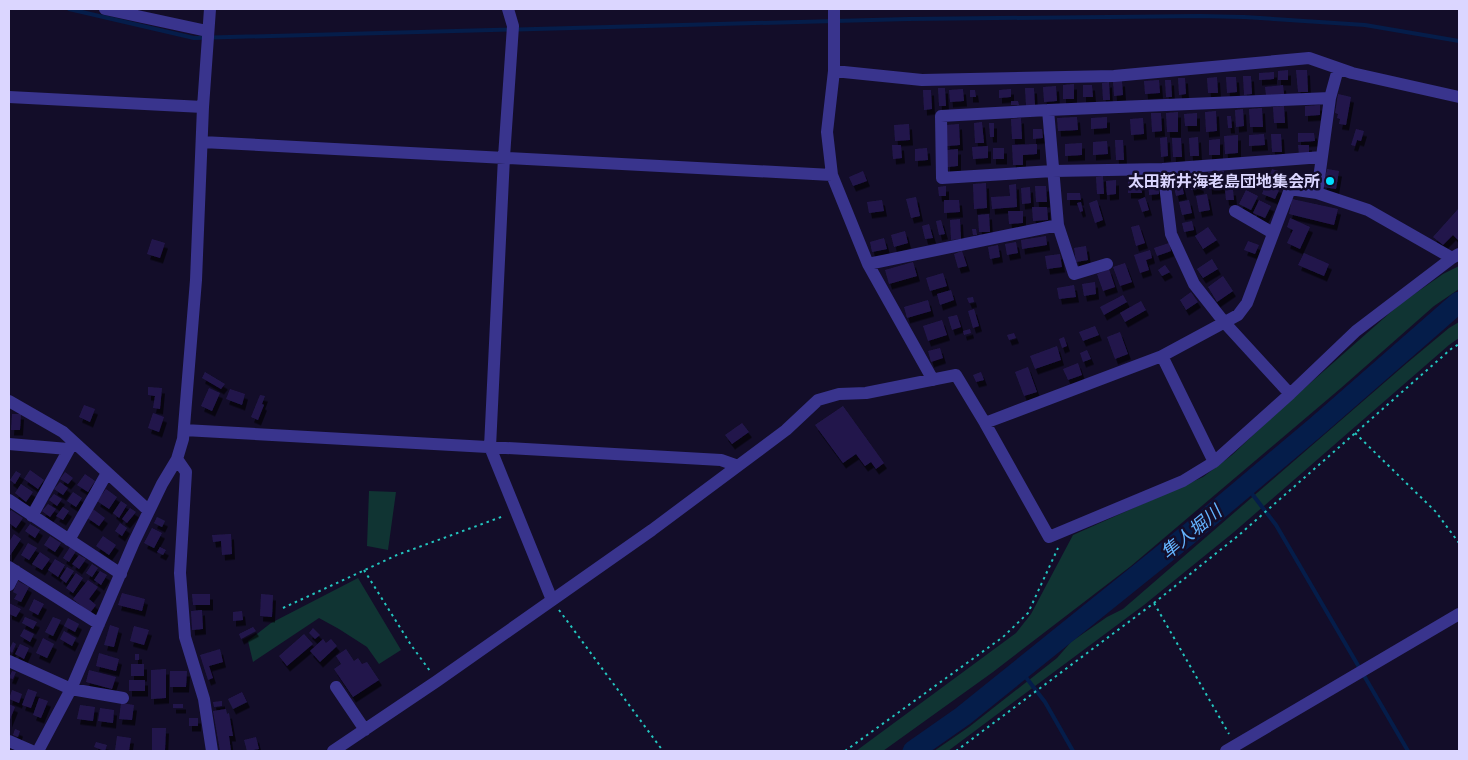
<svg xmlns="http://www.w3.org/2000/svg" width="1468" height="760" font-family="Raleway,'Noto Sans JP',sans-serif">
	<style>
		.green { fill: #103433 }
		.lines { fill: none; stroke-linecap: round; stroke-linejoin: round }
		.stream { stroke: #051d4a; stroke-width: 4 }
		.river { stroke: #051d4a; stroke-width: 21 }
		.building { fill: #23184c; filter: url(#shadow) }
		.path { stroke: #23c5bf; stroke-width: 2; stroke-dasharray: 2.5 4; stroke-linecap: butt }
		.minor { stroke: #39348d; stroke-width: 12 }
		.poi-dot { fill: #02e0ff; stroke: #130d29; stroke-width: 2 }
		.labels { text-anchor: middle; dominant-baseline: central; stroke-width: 5; stroke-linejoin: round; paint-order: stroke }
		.poi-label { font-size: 16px; font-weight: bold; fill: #dbd6ff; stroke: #130d29; text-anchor: end }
		.water-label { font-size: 18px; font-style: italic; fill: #64b4ff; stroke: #130d29 }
	</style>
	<defs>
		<filter id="shadow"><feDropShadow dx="3" dy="5.5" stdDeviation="0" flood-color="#0009"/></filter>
	</defs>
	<rect width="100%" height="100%" fill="#130d29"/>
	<path class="green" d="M1459,266V289L1434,306L1341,388L1131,566L993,672L883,751H856L1016,633L1031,614L1073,535L1203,477L1232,455L1283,407L1400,304L1443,274Z
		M1459,322V338L1449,345L1234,532L1144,605L948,751H934L969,727L1057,658L1071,642L1107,617L1123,609L1407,363L1449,328Z
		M369,491L396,492L388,550L367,546Z
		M358,578L401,650L379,664L367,647L339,629L319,618L253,662L248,641L271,623Z"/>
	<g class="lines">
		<path class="stream" d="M69,9L194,38L908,19L1200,16L1244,17L1365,25L1459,41
			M1246,486L1276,525L1408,751
			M1021,671L1045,702L1073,751"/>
		<path class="river" d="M913,751L963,716L1189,534L1316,427L1459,302"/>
	</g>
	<path class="building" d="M1288,70V80H1278V71Z
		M1296,70H1307L1308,92H1298Z
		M1274,72V79L1259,80V73Z
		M1243,76H1251L1252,94L1244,95Z
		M1217,77L1218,93H1208L1207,78Z
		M1226,77H1236L1237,92L1227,93Z
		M1178,78H1185L1186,94L1179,95Z
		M1159,80L1160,93L1145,94L1144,81Z
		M1165,80H1171L1172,97H1166Z
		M1113,81H1122L1123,95L1114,96Z
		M1109,82L1110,100H1103L1102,83Z
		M1074,84V99H1063V85Z
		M1083,85H1092L1093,97H1083Z
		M1283,85L1284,94L1266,95L1265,87Z
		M1056,86L1057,101L1044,102L1043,87Z
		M938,88H945L946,106H939Z
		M1025,88H1034L1035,106H1026Z
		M963,89L964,101L950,102L949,90Z
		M1011,89V97L999,98V90Z
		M923,90H931L932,109L924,110Z
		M970,90H975L976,97H970Z
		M1338,94L1351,97L1346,125L1339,124L1340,119L1337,118L1338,114L1335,113Z
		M1011,101H1018L1019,105H1011Z
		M1320,105V115L1305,116V106Z
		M1284,106L1285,123H1274L1273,107Z
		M1262,108L1263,127H1250L1249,109Z
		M1243,109L1244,126L1236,127L1235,110Z
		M1216,111L1217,131L1206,132L1205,112Z
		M1178,112V132H1167L1166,113Z
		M1151,113H1161L1162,131L1152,132Z
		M1197,113V126H1185L1184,114Z
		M1227,116H1231L1232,128H1228Z
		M1077,117L1078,130L1058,131L1057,118Z
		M1107,117V128L1091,129V118Z
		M1021,118L1022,139H1012L1011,119Z
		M1143,118L1144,134L1131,135L1130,119Z
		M982,122L984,143H975L974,123Z
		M989,123H994V137H990Z
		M909,124L910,140L895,141L894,125Z
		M959,124L960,145L947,146L946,125Z
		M1033,129H1042L1043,138L1033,139Z
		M1356,129L1364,131L1361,141L1357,140L1355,146L1351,145Z
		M1298,133H1314L1315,141L1298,142Z
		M1264,134L1265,145L1249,146V135Z
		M1271,134H1281L1282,152H1272Z
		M1238,135V153L1225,154L1224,136Z
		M1167,137L1168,156L1161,157L1160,138Z
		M1198,137L1199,156H1190L1189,138Z
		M1172,138H1181L1182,157H1173Z
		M1220,139V155H1209V140Z
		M1115,140H1123L1124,160H1116Z
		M1107,141L1108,154L1093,155V142Z
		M1082,143V155L1065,156V144Z
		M1037,144V154L1023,155V165H1013L1012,145Z
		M892,145H901L902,158L893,159Z
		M1298,145H1309V154L1299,155Z
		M988,146V158L973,159L972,147Z
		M927,148L928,160L915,161V149Z
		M993,148H1004V159H993Z
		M958,149V166L947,167V150Z
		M1272,169L1285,173L1282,182L1269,177Z
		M1327,169L1339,171L1336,189L1323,187Z
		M863,171L867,181L853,186L849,177Z
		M1224,171L1225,188L1209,189L1208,172Z
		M1198,172L1201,188L1191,190L1188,174Z
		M1295,174L1311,180L1309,185L1292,179Z
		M1103,176L1104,194H1097L1096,177Z
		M1141,176L1142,193H1128V177Z
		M1148,177H1158L1159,194L1149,195Z
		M1180,177L1184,194L1176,196L1172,178Z
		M1116,180V194L1107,195L1106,181Z
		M986,183L987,208L974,209L973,184Z
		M1266,183L1280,188L1275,199L1262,194Z
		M1016,184L1017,207L992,209L991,197L1010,196L1009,185Z
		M946,186V196H939L938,187Z
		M1035,186H1046L1047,202H1036Z
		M1030,187L1031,203L1022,204L1021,188Z
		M1225,190H1233L1234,200H1226Z
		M1246,190L1258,196L1251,210L1239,204Z
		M1067,193H1080L1081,200H1067Z
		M1207,194L1210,210L1199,212L1196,196Z
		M916,197L920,216L911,218L906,199Z
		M1145,197L1149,210L1142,212L1138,200Z
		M1292,199L1338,209L1334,225L1289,214Z
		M882,200L884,211L869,213L867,202Z
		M944,200H959L960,212L944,213Z
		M1097,200L1103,220L1095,223L1089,203Z
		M1189,200L1192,213L1182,215L1179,202Z
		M1259,200L1271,206L1265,218L1253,213Z
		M1081,202L1083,211L1080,212L1077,203Z
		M1032,207H1047L1048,220L1033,221Z
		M1459,208V241L1453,235L1443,245L1433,237Z
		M1008,211H1023V223L1009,224Z
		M989,214L990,232H979L978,215Z
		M1290,218L1310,227L1300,249L1287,243L1293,230L1287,227Z
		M960,219L961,239L951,240L950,220Z
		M941,220L945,234L939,235L936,221Z
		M1192,221L1194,230L1184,232L1182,223Z
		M929,224L933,238L925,239L922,226Z
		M1139,225L1145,243L1136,246L1131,227Z
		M1208,227L1217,240L1203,249L1195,236Z
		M972,229H976L977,235H973Z
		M905,231L908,243L894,247L891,235Z
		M1046,236L1047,245L1022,249L1021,240Z
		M884,238L887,249L872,252L870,242Z
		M152,239L165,243L160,258L147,254Z
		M1248,241L1259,245L1255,254L1244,250Z
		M1016,242L1018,253L1007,255L1005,244Z
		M1169,243L1171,251L1157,256L1154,248Z
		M998,245L1000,257L990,259L988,247Z
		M1086,246L1088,260L1076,262L1074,248Z
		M1150,250L1152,258L1146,260L1149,270L1140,273L1134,255Z
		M962,251L967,266L958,268L954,254Z
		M1304,253L1329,264L1324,276L1298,265Z
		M1060,254L1062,267L1047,269L1045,256Z
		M1212,259L1218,269L1203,278L1197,269Z
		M913,262L917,276L889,284L885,270Z
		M1125,263L1132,282L1120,286L1113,267Z
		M1165,265L1170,272L1162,276L1158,270Z
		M1109,269L1115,287L1103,291L1097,274Z
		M943,273L947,286L930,291L926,278Z
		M1223,276L1233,291L1217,302L1208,287Z
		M1095,282L1096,294L1084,296L1082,284Z
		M1074,285L1076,297L1059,299L1057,288Z
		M951,290L954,300L940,305L937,294Z
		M1191,292L1198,302L1186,310L1180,300Z
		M1123,295L1127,302L1104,315L1100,307Z
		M973,297L974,302L969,303L967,298Z
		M928,300L931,311L907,318L904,307Z
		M1141,301L1146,310L1125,322L1120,313Z
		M974,309L979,326L973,328L968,311Z
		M957,315L961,327L952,330L948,317Z
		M942,320L947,335L928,341L923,326Z
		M1095,326L1099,335L1083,341L1079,332Z
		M970,329L971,333L964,335L963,331Z
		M1120,332L1128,354L1115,359L1107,337Z
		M1014,333L1016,338L1009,340L1007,335Z
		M1064,337L1067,346L1062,348L1059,339Z
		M1057,346L1061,360L1035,369L1030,356Z
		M940,348L943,358L931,362L928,351Z
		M1087,350L1091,359L1083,362L1080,353Z
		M1078,363L1082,375L1068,380L1063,369Z
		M1028,367L1037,392L1024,396L1015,372Z
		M205,372L225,384L221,389L202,378Z
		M981,372L984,380L976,382L973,375Z
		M148,387L162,388L160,409L153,408L155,396L148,395Z
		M209,388L220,393L212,411L201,406Z
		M230,389L245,394L242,405L226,399Z
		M260,395L265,396L262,404L264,405L258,420L251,417Z
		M84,405L95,409L90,422L79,417Z
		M843,406L884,463L876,469L871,462L865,466L856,454L843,463L815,425Z
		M153,413L164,417L159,432L148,428Z
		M12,414H21L20,430H11Z
		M742,423L749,432L732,444L725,435Z
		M30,470L44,480L38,489L24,479Z
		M16,471L21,474L15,484L10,480Z
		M65,472L73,478L68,484L60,479Z
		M85,474L95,481L88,492L77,485Z
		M60,482L68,488L63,495L54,489Z
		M21,484L33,492L26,502L15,493Z
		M106,489L117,497L109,509L97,501Z
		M73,492L82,498L76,507L67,501Z
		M54,494L62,499L57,506L49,500Z
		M121,501L127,505L119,518L113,513Z
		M48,504L56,509L50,517L42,511Z
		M63,507L69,511L63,520L56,516Z
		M130,508L136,512L127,523L122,519Z
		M93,509L105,518L99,526L86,517Z
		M11,510L23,518L16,528L9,523V513Z
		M157,517L165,521L162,527L154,523Z
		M120,523L127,528L122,536L115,531Z
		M30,524L40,530L35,538L25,531Z
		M152,528L162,533L154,548L144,543Z
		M14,534L21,539L9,557V542Z
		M231,534L232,554L222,555L221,541L213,542L212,535Z
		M50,536L61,543L55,552L44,545Z
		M103,536L116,545L109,555L96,546Z
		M28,543L37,548L29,560L21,555Z
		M70,547L76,551L69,562L63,558Z
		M160,547L166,550L163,555L157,552Z
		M40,552L50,559L42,570L32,564Z
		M79,555L86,559L79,569L72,564Z
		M55,559L65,565L58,577L48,570Z
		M92,564L98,568L92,577L86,573Z
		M67,567L74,571L66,583L60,578Z
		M100,571L107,575L101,585L94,580Z
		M76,573L83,578L73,593L66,588Z
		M88,580L98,587L89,599L96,605L90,613L73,599Z
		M18,581L29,587L21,602L14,599L17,594L13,592Z
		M122,593L145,599L142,611L118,605Z
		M192,594H210V605H193Z
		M261,594L273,595L272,617L260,616Z
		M34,599L44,604L38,615L29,610Z
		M9,603L21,609L16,617L9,614Z
		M202,610L203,629L192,630L191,611Z
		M242,611L243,620L233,621V612Z
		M25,617L37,622L33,629L22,623Z
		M53,617L61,620L53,636L45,632Z
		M68,618L79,624L75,632L64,626Z
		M110,625L119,628L114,647L104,645Z
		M134,626L149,630L144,645L130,641Z
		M253,627L256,631L241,639L239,634Z
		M313,628L320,635L315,639L309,633Z
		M24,629L34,634L30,642L20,636Z
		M64,631L76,638L72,646L60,639Z
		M304,634L313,644L287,666L279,656Z
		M43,638L54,644L47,658L36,653Z
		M323,639L326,643L331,639L337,646L320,662L310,651Z
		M13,642L16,644L12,653L9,650Z
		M20,644L29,648L24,659L15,654Z
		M220,649L223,662L209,666L213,678L208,680L200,655Z
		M346,649L354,661L358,658L362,664L367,662L379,680L353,697L334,669L341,664L336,656Z
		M99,653L119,659L116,671L96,666Z
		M135,654H139V660H135Z
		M131,664H144V676H131Z
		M166,669V698L151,699V670Z
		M89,670L116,677L112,689L86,682Z
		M12,671L16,672L13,679L9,678Z
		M170,671H187L186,687H170Z
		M129,680H145V691H129Z
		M28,689L37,692L31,708L22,705Z
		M12,690L22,694L19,703L9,699Z
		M242,692L247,702L233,709L228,699Z
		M39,698L48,701L41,718L33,715Z
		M222,701V706L214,707L213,702Z
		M121,703L134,705L132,720L119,719Z
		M9,704L15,707L9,722Z
		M173,704H183V708H173Z
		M80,705L95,707L93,721L77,719Z
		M100,708L114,710L113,723L98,721Z
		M226,709L227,714L229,713L233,736H229L231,751H220L213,711Z
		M189,718H198V726H189Z
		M152,728H166L165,751H152Z
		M15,729L20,731L18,737L13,735Z
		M117,736L131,738L129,751H115Z
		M256,737L259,749L247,751L244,740Z
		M96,742L107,745L105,751L94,747Z"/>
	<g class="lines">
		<path class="path" d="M1355,433L1436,512L1459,543
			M364,570L411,645L430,671
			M1154,603L1229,734
			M283,608L397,555L504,516
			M559,610L663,751
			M845,751L1003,637L1028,613L1058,548
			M956,751L1154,603L1239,535L1451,349L1459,344"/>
		<path class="minor" d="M105,9L207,31
			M508,9L513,26L504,157L490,447L552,600
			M834,9V71L827,132L832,175L868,264L933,380
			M834,71L922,80L1114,76L1309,58L1352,73L1459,97
			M9,97L203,107
			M1330,98L1317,193L1368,210L1452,258
			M202,142L832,175
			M1322,157L1163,169L1053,171L942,178L941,116L1048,110L1330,98L1338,69
			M1163,169L1171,234L1194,284L1224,322L1290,394
			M1235,211L1273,233
			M1058,225L1074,274L1107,264
			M868,264L1058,225L1048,110
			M1162,356L1214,462
			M9,401L63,432L149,511
			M985,423L1162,356L1238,315L1247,303L1290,189L1317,193
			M184,430L721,460L738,466
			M9,444L68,449
			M177,459L186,472L180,573L185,637L204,699L212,751
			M9,500L121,574
			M32,516L73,442
			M69,540L107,473
			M9,567L99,624
			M9,585L16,571
			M9,661L71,689L123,698
			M336,687L365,730
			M9,741L32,751
			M38,751L71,689L134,542L162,484L177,459L183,439L196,280L203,107L210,9
			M333,751L437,681L652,530L786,430L818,400L839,394L866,393L956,375L985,423L1049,537L1183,481L1214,462L1290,394L1356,331L1452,258L1459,254
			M1226,751L1459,614"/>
	</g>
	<circle class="poi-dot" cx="1330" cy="181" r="5"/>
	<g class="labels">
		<g class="poi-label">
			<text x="1320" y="181">太田新井海老島団地集会所</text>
		</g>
		<g class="water-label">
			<text transform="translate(1191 532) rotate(-40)">隼人堀川</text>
		</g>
	</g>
	<rect width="1468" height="760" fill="none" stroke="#dbd6ff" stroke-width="20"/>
</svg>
